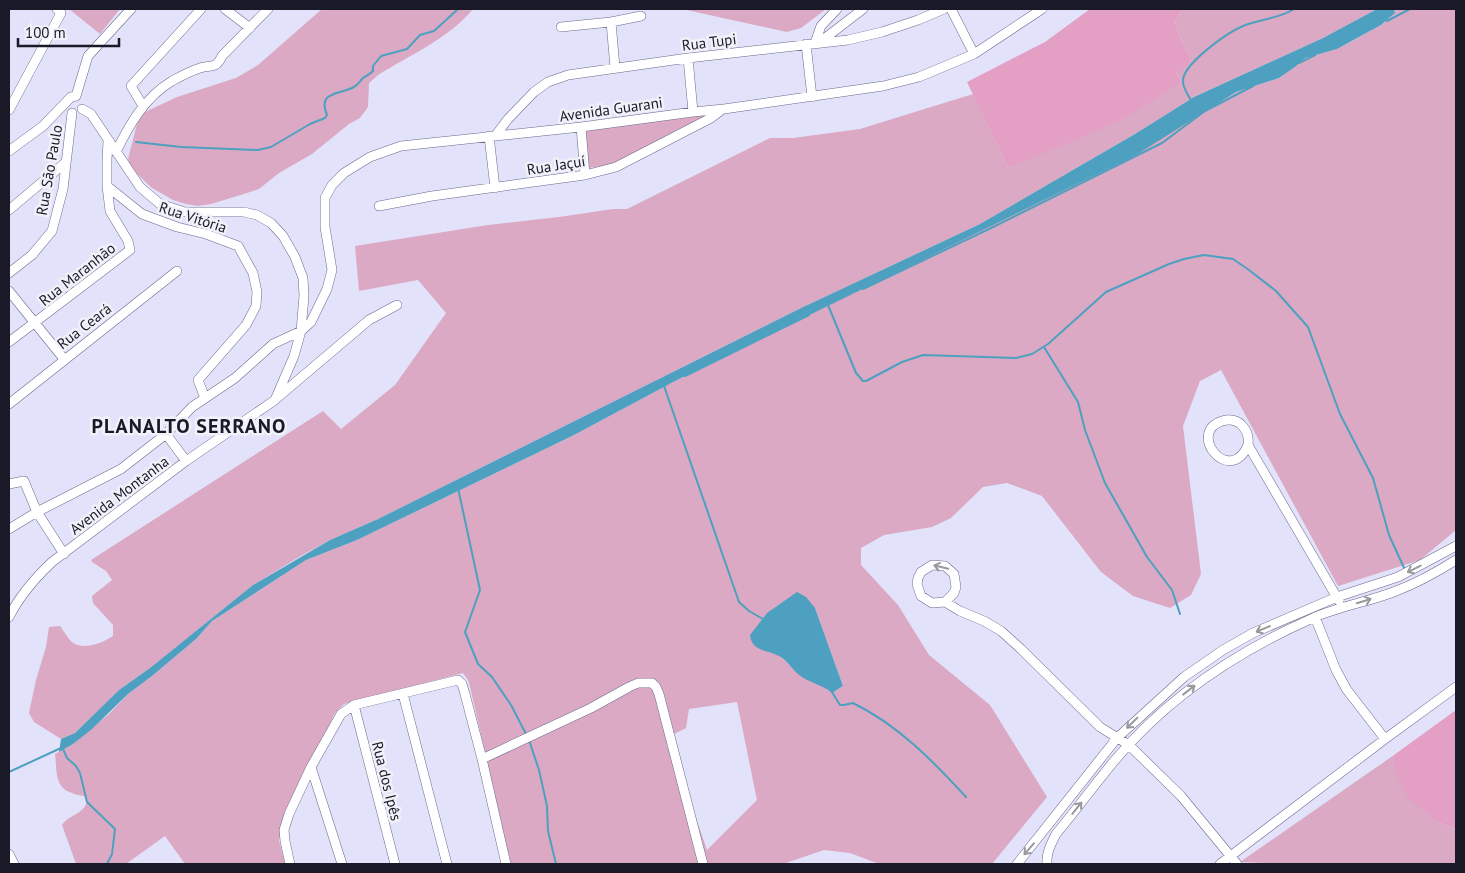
<svg xmlns="http://www.w3.org/2000/svg" width="1465" height="873" font-family="'PT Sans',sans-serif">
	<style>
		.green { fill: #dba9c3; fill-rule: evenodd }
		.forest { fill: #e39fc4 }
		.water { fill: #4da0c0 }
		.lines { fill: none; stroke-linecap: round; stroke-linejoin: round }
		.stream { stroke: #4da0c0; stroke-width: 2 }
		.minor-casing { stroke: #69688d; stroke-width: 10 }
		.minor { stroke: #fff; stroke-width: 9 }
		.oneway { stroke: #98989e }
		.labels { text-anchor: middle; dominant-baseline: central; stroke-width: 5; stroke-linejoin: round; paint-order: stroke }
		.street-label { font-size: 15px; fill: #191927; stroke: #f1f1f9 }
		.district-label { font-size: 20px; font-weight: bold; letter-spacing: 1px; fill: #191927; stroke: #f1f1f9 }
	</style>
	<rect width="100%" height="100%" fill="#e2e2fb"/>
	<path class="green" d="M69,9H120L100,34Z
		M322,9H473C448,39 410,55 378,75L369,83L368,107L360,118L349,124L312,154L279,173L259,189L247,193L211,204L198,206L186,204L173,200L152,188L133,170L128,159L137,124L143,113L177,97L236,78L258,65Z
		M682,9H826L801,28L787,32Z
		M1183,9H1377L1323,38L1194,97L1135,134L980,224L799,309L378,519L330,540L299,557L253,585L150,668L119,690L75,733L61,739L34,722L29,713L36,680L46,647L49,627L60,626C63,630 69,640 72,642C83,651 103,643 113,636V625L93,603L92,596L112,580L106,571L92,562L91,560L323,411L341,429L395,385L446,313L418,280L359,291L355,246L488,225L559,217L613,209H627L770,138H793L860,129L973,94L1008,168L1183,81L1176,74L1188,53L1181,41L1175,22Z
		M1394,9H1456V530L1420,560L1338,586L1221,370L1200,381L1183,426L1201,574L1191,595L1170,608L1133,596L1101,572L1042,496L1007,483L983,487L951,518L932,527L884,535L861,548V565L898,605L929,655L990,705L1047,797L992,864H879L850,853L824,850L783,864H511L470,687L468,680L463,673L344,704L335,713L285,814L279,840L285,864H185L165,836L126,864H76L62,825C69,814 84,815 87,801L84,796C80,795 76,795 72,793C54,788 57,769 55,754L73,744L110,713L128,694L152,676L196,639L212,621L306,560L357,540L574,435L677,380L1202,113L1236,92L1279,78L1295,67L1305,58L1337,49L1356,39L1381,25L1395,13ZM815,608L843,686L832,693L825,687L800,675L780,656ZM737,702L757,800L707,850L668,737L686,728L689,709Z
		M705,114L706,117L617,164L588,168L583,130Z
		M1394,755V769L1437,822L1456,829V864H1286L1240,862Z"/>
	<path class="forest" d="M1090,9H1183L1175,22L1181,41L1188,53L1189,64L1176,74L1183,81L1120,121L1008,168L967,82L1045,42Z
		M1456,710V829L1437,822L1408,798L1394,769V755Z"/>
	<path class="water" d="M1377,9H1394L1395,13L1381,25L1337,49L1305,58L1295,67L1279,78L1236,92L1136,155L677,380L574,435L357,540L306,560L212,621L196,639L152,676L128,694L92,729L73,744L59,752L61,739L75,733L119,690L150,668L253,585L330,540L378,519L799,309L980,224L1135,134L1194,97L1323,38Z
		M797,592L806,597L815,608L843,686L832,693C822,684 808,683 798,674C792,669 786,659 779,656C766,649 752,652 750,635L767,613Z"/>
	<g class="lines">
		<path class="stream" d="M1387,21L1410,9
			M1299,63L1315,55
			M1191,100C1187,94 1182,86 1183,79C1186,62 1228,32 1243,26C1259,19 1279,19 1294,9
			M136,142L181,147L258,150L271,147L310,124L325,118L327,115C317,91 339,95 354,87C358,85 360,81 363,78C366,76 370,74 373,71V66L381,56L407,49L420,35L434,31L458,9
			M863,289L989,229L1162,143L1205,111L1253,86
			M828,305L856,373L863,381H866L902,362L923,355L1016,358L1032,354L1048,344L1106,292L1169,264L1184,259L1204,255L1233,259L1249,270L1276,291L1308,327L1340,414L1373,478L1389,535L1405,570
			M1044,347L1078,402L1085,430L1105,483L1147,557L1172,590L1180,614
			M685,376L809,315
			M664,386L739,602L749,611L763,619
			M458,488L480,590L465,632L478,664L492,677L511,705L526,734
			M832,692L840,705H844L853,703C898,725 933,761 966,797
			M529,740L539,770L547,806L548,831L556,864
			M63,749L67,758L76,766L80,773L87,802L115,829L112,854L107,864
			M9,772L61,748"/>
		<g class="minor-casing">
			<path id="minor" d="M225,9L250,28
				M951,9L974,54
				M611,22L615,68
				M561,27L611,22L641,16
				M820,42L863,9
				M815,43L821,26L837,9
				M806,44L812,97
				M688,58L693,112
				M76,96L88,56L131,9
				M143,106L131,86L201,9
				M9,110L61,13L57,9
				M581,127L585,175
				M496,135L508,119L534,92L548,82L568,75L688,58L848,40L882,32L918,20L944,9
				M489,136L495,188
				M108,141L107,160V186L142,214L177,227L206,234L238,246L253,273L257,292L256,306L246,325L198,380L205,398
				M9,151L43,126L71,97L76,96
				M116,152C129,125 145,97 172,81C181,76 191,71 200,68C205,66 211,67 215,65C219,63 220,60 222,56L268,9
				M379,206L432,196L585,175L616,167L711,118L723,109
				M9,210L66,162
				M9,273L32,255L52,231L63,189L72,113
				M9,291L64,359
				M9,342L130,250L128,241L110,211L107,186
				M277,398L369,320L397,305
				M9,404L177,271
				M166,434L186,461
				M1248,445C1230,487 1186,433 1222,421C1239,416 1250,430 1248,445L1339,601
				M9,484L24,481L37,512L64,554
				M9,529L37,512L121,469L166,434L192,407L235,378L273,344L301,331L311,322L327,289L332,270L325,227V198L332,185L344,173L370,157L401,146L581,127L693,112L724,109L883,86L919,77L974,54L1042,9
				M945,602L954,593L956,587L954,574L945,566L932,565L921,572L918,578L917,584L921,596L932,603L945,602L960,611L984,621L1001,631L1021,649L1100,727L1129,745L1181,796L1237,864
				M9,617C20,595 34,579 52,562L186,461L275,400L294,356L301,331L304,296L303,278L295,257L283,236L271,223L257,215L244,212H185L160,204L140,187L91,114L82,109
				M1315,617L1336,670L1347,690L1385,739
				M403,694L447,864
				M354,705L395,864
				M482,759L591,708L629,687L638,683H652L656,687L659,694L703,864
				M311,767L342,864
				M9,854L14,864
				M290,864L285,841L284,830L289,814L311,767L341,714L354,705L458,680L462,684L465,694L482,759L506,864
				M1017,864L1117,738L1184,677L1223,650L1253,633L1337,597L1398,577L1456,546
				M1047,864C1046,853 1051,844 1056,834C1076,810 1095,784 1115,760C1168,697 1238,651 1313,618C1339,606 1369,602 1396,591C1417,583 1437,572 1456,560
				M1220,864L1385,739L1456,687"/>
		</g>
		<use href="#minor" class="minor"/>
	</g>
	<defs><path id="oneway-shaft" d="M-6 0H5M1.5-3L5.5 0L1.5 3" fill="none" stroke-width="1.6" stroke-linecap="round" stroke-linejoin="round" transform="scale(1.25)"/></defs>
	<g class="oneway">
		<use href="#oneway-shaft" transform="translate(941 567) rotate(-167)"/>
		<use href="#oneway-shaft" transform="translate(1414 569) rotate(153)"/>
		<use href="#oneway-shaft" transform="translate(1364 601) rotate(-17)"/>
		<use href="#oneway-shaft" transform="translate(1263 629) rotate(157)"/>
		<use href="#oneway-shaft" transform="translate(1189 690) rotate(-38)"/>
		<use href="#oneway-shaft" transform="translate(1132 723) rotate(136)"/>
		<use href="#oneway-shaft" transform="translate(1077 808) rotate(-51)"/>
		<use href="#oneway-shaft" transform="translate(1029 849) rotate(131)"/>
	</g>
	<g class="labels">
		<g class="street-label">
			<text transform="translate(709 42) rotate(-7)">Rua Tupi</text>
			<text transform="translate(611 109) rotate(-8)">Avenida Guarani</text>
			<text transform="translate(556 165) rotate(-9)">Rua Jaçuí</text>
			<text transform="translate(49 170) rotate(-80)">Rua São Paulo</text>
			<text transform="translate(193 217) rotate(18)">Rua Vitória</text>
			<text transform="translate(77 274) rotate(-38)">Rua Maranhão</text>
			<text transform="translate(84 326) rotate(-38)">Rua Ceará</text>
			<text transform="translate(119 495) rotate(-37)">Avenida Montanha</text>
			<text transform="translate(387 781) rotate(76)">Rua dos Ipês</text>
		</g>
		<g class="district-label">
			<text x="189" y="426">PLANALTO SERRANO</text>
		</g>
	</g>
	<rect width="1465" height="873" fill="none" stroke="#191927" stroke-width="20"/>
	<path d="M18 38v8h101v-8" fill="none" stroke="#191927" stroke-width="2.5"/>
	<text x="25" y="38" font-size="15" fill="#191927" stroke="#f1f1f9" stroke-width="4" paint-order="stroke">100 m</text>
</svg>
